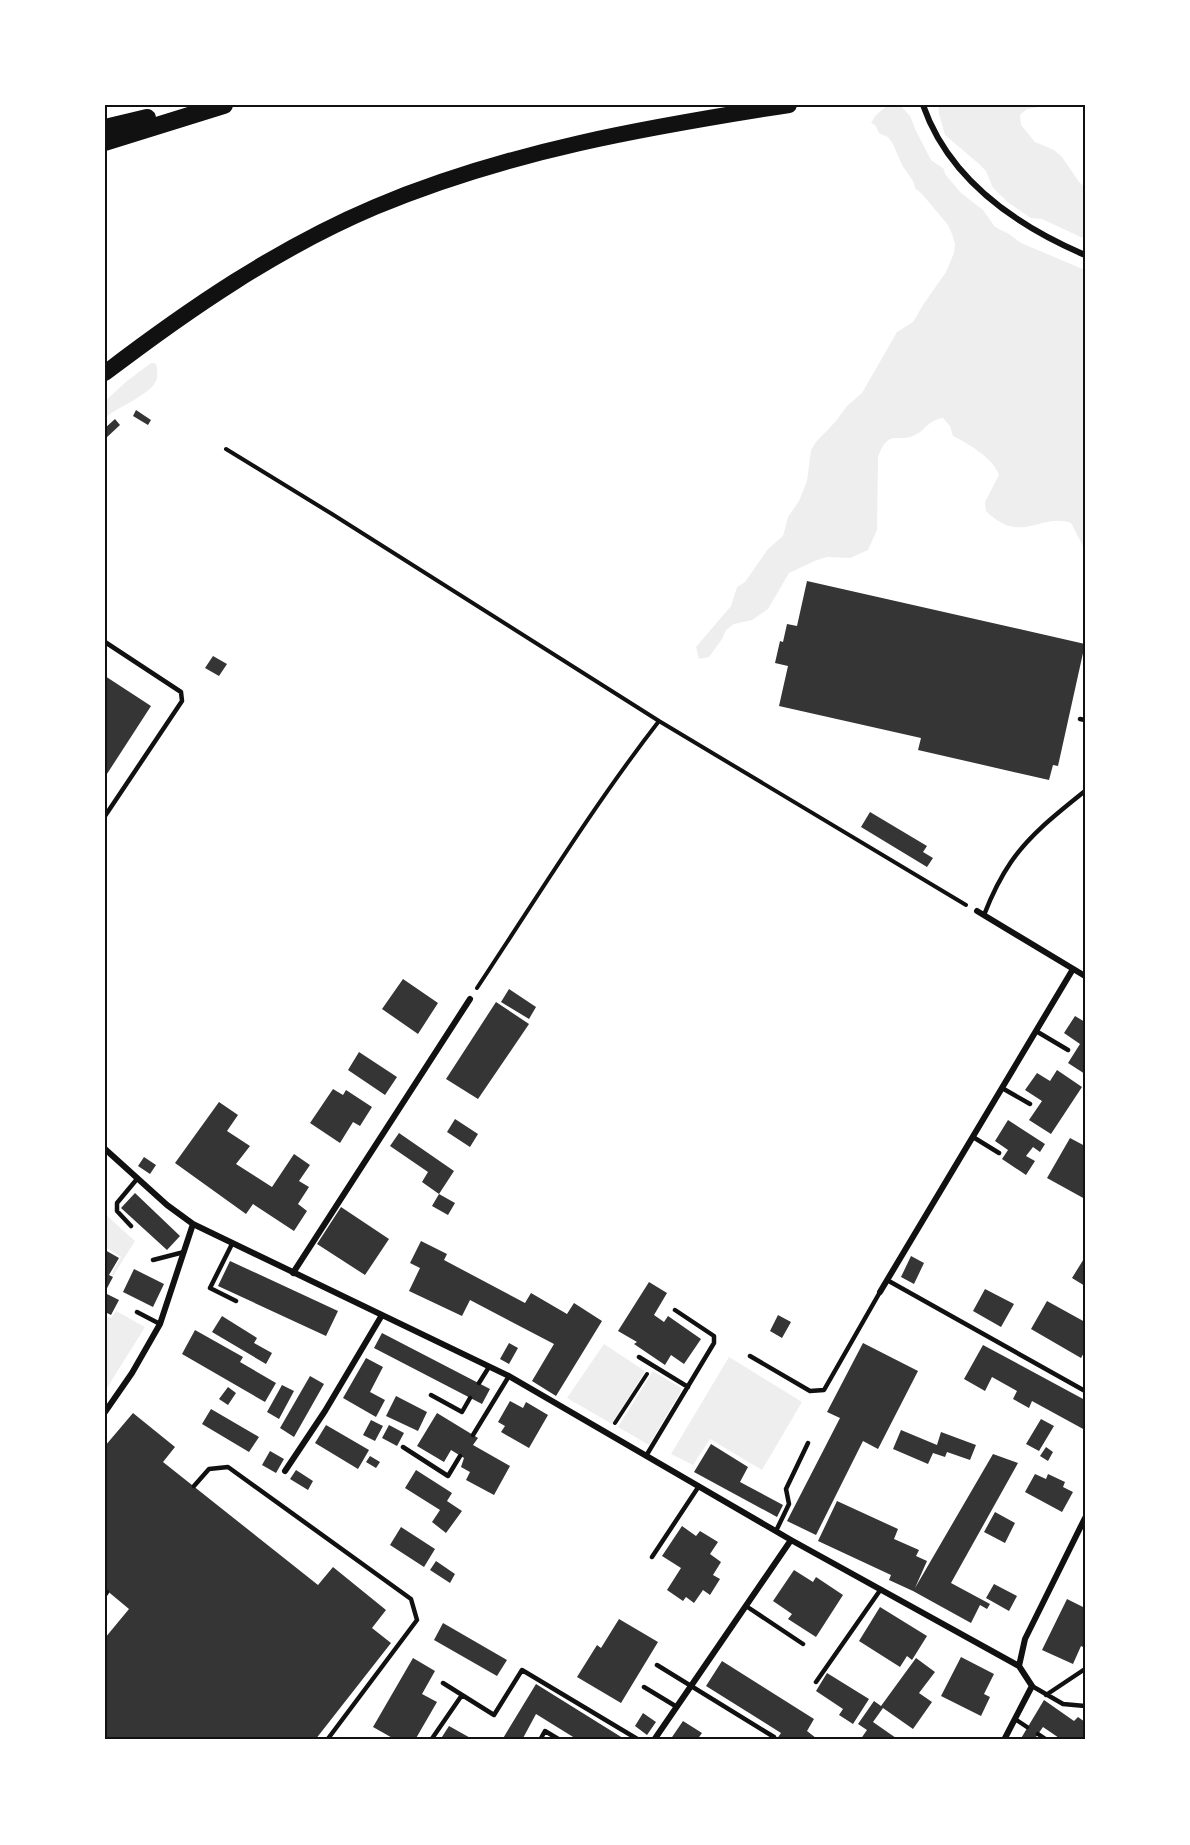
<svg xmlns="http://www.w3.org/2000/svg" width="1190" height="1845" font-family="'Archivo Narrow',sans-serif">
	<style>
		.green { fill: #eee }
		.building { fill: #353535 }
		.lines { fill: none; stroke-linecap: round; stroke-linejoin: round }
		.path { stroke: #111; stroke-width: 4 }
		.service { stroke: #111; stroke-width: 4.5 }
		.minor { stroke: #111; stroke-width: 6 }
		.trunk { stroke: #111; stroke-width: 16 }
		.motorway { stroke: #111; stroke-width: 18 }
		.neatline { fill: none; stroke: #111; stroke-width: 2 }
	</style>
	<rect width="100%" height="100%" fill="#fff"/>
	<path class="green" d="M888,105H900L910,116L916,131L931,160L944,169L945,174L961,193L983,210L995,227L1009,234L1021,243L1085,270V550L1071,523C1042,512 1021,546 986,511L985,502L999,475C993,458 969,444 953,436L950,426L943,418C927,421 927,429 915,435C897,444 889,427 878,457L877,530L868,550L850,558L827,557L817,560L789,573L768,609L752,620L734,624L726,630L722,639L709,657L699,659L696,647L731,606L737,587L745,582L768,549L783,536L788,517L799,501L807,481L811,450L816,442L836,421L847,406L862,393L897,332L913,322L923,305L946,272L954,253L955,244L952,234L948,225L922,194L915,188L913,181L902,165L893,144L888,137L879,133L875,125L871,123L876,115Z
		M938,105H1049L1027,109L1020,115L1021,125L1035,142L1054,150L1062,157L1079,182L1085,187V239L1042,219L1031,218L1009,203L993,188L986,171L978,163L945,135L939,114Z
		M151,363H155L157,367C157,371 158,377 156,381C150,395 117,407 105,418V401L127,381Z
		M105,1214L135,1241L113,1276L111,1275L121,1257L105,1247Z
		M116,1311L145,1327L105,1391V1315L111,1318Z
		M604,1344L645,1371L612,1424L567,1398Z
		M729,1357L802,1402L762,1470L710,1439L693,1465L671,1454Z
		M653,1371L681,1388V1391L649,1445L618,1427Z"/>
	<path class="building" d="M136,410L151,420L148,425L133,416Z
		M115,419L120,425L105,439V428Z
		M807,581L1085,644L1058,766L1053,765L1049,780L918,750L921,738L779,706L788,666L775,663L780,641L783,642L787,624L797,626Z
		M213,656L227,664L219,676L205,668Z
		M105,676L151,706L105,777Z
		M870,812L927,846L923,852L933,858L927,867L861,827Z
		M403,979L438,1003L418,1034L382,1009Z
		M509,989L536,1007L529,1019L501,1002Z
		M496,1002L529,1024L478,1099L446,1079Z
		M1075,1016L1085,1022V1074L1068,1063L1080,1044L1064,1033Z
		M359,1052L397,1077L385,1095L348,1070Z
		M1057,1070L1082,1087L1051,1134L1029,1120L1042,1101L1025,1090L1037,1073L1050,1081Z
		M333,1089L343,1095L346,1090L372,1107L360,1126L353,1122L340,1143L310,1123Z
		M219,1102L238,1115L227,1131L250,1146L236,1164L272,1187L294,1154L310,1165L299,1181L309,1187L298,1204L307,1211L294,1231L253,1204L246,1214L175,1163Z
		M455,1119L478,1134L470,1147L447,1132Z
		M1008,1120L1045,1144L1040,1152L1033,1147L1026,1156L1035,1161L1026,1175L1002,1159L1008,1150L995,1141Z
		M399,1133L454,1171L439,1194L455,1203L448,1215L432,1206L439,1194L422,1182L428,1172L390,1146Z
		M1070,1138L1085,1146V1199L1047,1178Z
		M144,1157L156,1165L150,1174L138,1166Z
		M135,1193L180,1236L167,1250L121,1208Z
		M341,1207L389,1239L365,1275L317,1244Z
		M421,1241L447,1254L444,1260L525,1303L531,1293L567,1314L574,1303L602,1321L556,1396L532,1381L554,1344L470,1300L462,1316L409,1291L420,1268L410,1263Z
		M105,1250L119,1258L109,1275L113,1277L105,1292Z
		M911,1256L924,1263L914,1284L901,1277Z
		M1085,1257V1286L1072,1278Z
		M230,1261L338,1311L326,1336L218,1286Z
		M134,1269L164,1284L153,1307L123,1292Z
		M649,1282L667,1293L654,1315L664,1322L668,1316L701,1339L684,1364L671,1355L665,1365L634,1344L637,1342L618,1331Z
		M985,1289L1014,1304L1001,1327L973,1311Z
		M105,1293L119,1300L111,1315L105,1312Z
		M1047,1301L1085,1322V1351L1081,1358L1031,1329Z
		M778,1315L791,1322L782,1338L770,1331Z
		M222,1316L257,1338L254,1343L272,1353L266,1364L212,1332Z
		M195,1330L243,1357L240,1362L276,1383L265,1402L182,1354Z
		M382,1333L490,1389L482,1404L374,1348Z
		M509,1343L518,1348L509,1364L500,1359Z
		M863,1343L918,1371L878,1449L863,1441L816,1535L787,1521L840,1418L827,1412Z
		M983,1345L1085,1400V1430L1032,1401L1029,1408L1013,1399L1017,1391L992,1377L985,1391L964,1379Z
		M366,1358L383,1367L370,1392L385,1400L376,1417L343,1398Z
		M310,1376L324,1384L294,1437L280,1428Z
		M282,1385L294,1391L279,1419L267,1412Z
		M228,1387L236,1393L228,1405L219,1399Z
		M396,1396L427,1412L418,1431L386,1416Z
		M510,1401L523,1408L526,1402L548,1415L529,1448L501,1432L505,1426L498,1422Z
		M211,1409L259,1437L249,1452L202,1424Z
		M133,1413L175,1447L163,1462L318,1585L333,1567L386,1610L372,1628L391,1643L315,1740H105V1638L129,1609L105,1589V1446Z
		M437,1413L478,1438L473,1445L510,1466L494,1495L466,1480L470,1472L461,1467L464,1458L451,1450L444,1462L417,1446Z
		M1041,1419L1054,1426L1039,1451L1026,1444Z
		M371,1420L383,1426L375,1441L363,1435Z
		M326,1425L369,1450L358,1469L315,1443Z
		M389,1425L404,1433L397,1446L382,1438Z
		M901,1430L937,1445L941,1432L976,1445L970,1460L947,1452L945,1457L933,1453L928,1464L893,1449Z
		M711,1444L748,1467L740,1482L783,1505L777,1517L694,1472Z
		M1046,1447L1053,1452L1048,1461L1040,1456Z
		M270,1451L284,1459L276,1473L262,1465Z
		M993,1454L1018,1463L951,1583L990,1604L987,1609L980,1605L971,1623L913,1591L889,1580L891,1575L818,1541L837,1501L898,1529L894,1539L919,1550L916,1556L927,1561L915,1588Z
		M370,1456L380,1462L376,1468L366,1462Z
		M296,1470L313,1481L308,1490L290,1479Z
		M416,1470L452,1493L447,1501L462,1511L446,1533L432,1522L440,1510L405,1488Z
		M1035,1474L1046,1479L1048,1474L1065,1482L1063,1487L1073,1492L1062,1512L1025,1492Z
		M995,1512L1015,1523L1005,1543L984,1532Z
		M682,1526L696,1536L700,1531L718,1542L710,1554L721,1562L713,1575L720,1579L710,1595L703,1590L694,1603L686,1597L683,1601L667,1590L681,1568L662,1556Z
		M401,1527L435,1549L424,1567L390,1545Z
		M436,1561L455,1574L450,1583L430,1570Z
		M794,1570L813,1582L816,1577L843,1595L816,1637L788,1619L792,1614L773,1601Z
		M994,1584L1017,1596L1009,1611L986,1598Z
		M1067,1599L1085,1608V1648L1081,1646L1073,1664L1042,1650Z
		M880,1607L927,1636L912,1660L907,1656L900,1667L859,1641Z
		M619,1619L658,1642L621,1703L577,1677L597,1645L601,1648Z
		M443,1623L507,1660L497,1676L434,1640Z
		M961,1657L994,1674L984,1694L990,1697L981,1716L941,1696Z
		M413,1658L435,1671L422,1694L437,1702L415,1740H396L373,1727Z
		M916,1658L935,1672L919,1693L932,1702L913,1729L883,1708L873,1722L896,1738L894,1740H860L867,1730L858,1724L874,1701L881,1706Z
		M722,1661L814,1719L807,1731L816,1738L815,1740H776L781,1733L706,1686Z
		M827,1673L869,1699L853,1724L839,1715L843,1709L816,1691Z
		M536,1684L626,1740H578L536,1714L522,1740H502Z
		M1044,1700L1074,1721L1078,1717L1085,1722V1740H1062L1043,1727L1036,1737L1041,1740H1020Z
		M643,1713L656,1722L647,1735L635,1726Z
		M683,1721L702,1733L697,1740H670Z
		M449,1726L474,1740H440Z"/>
	<g class="lines">
		<path class="path" d="M226,449L332,514L659,721L966,905
			M477,988C536,899 593,806 659,721
			M615,1423L647,1374"/>
		<path class="service" d="M105,642L181,692L182,701L105,816
			M1080,719L1085,720
			M984,915C991,897 1000,878 1011,862C1030,834 1059,812 1085,791
			M1036,1031L1068,1050
			M1002,1088L1030,1104
			M973,1137L999,1153
			M131,1226L117,1211V1203L137,1179
			M232,1244L210,1288L236,1301
			M153,1260L184,1252
			M887,1280L1085,1391
			M137,1312L160,1324
			M750,1356L810,1391L824,1390L880,1292
			M639,1357L688,1387
			M479,1383L489,1367
			M431,1395L462,1412L470,1398
			M473,1435L509,1376
			M403,1447L448,1476L460,1456
			M646,1456L714,1343V1336L675,1310
			M194,1486L209,1469L228,1467L411,1599L417,1620L327,1740
			M776,1531L789,1504L786,1489L808,1443
			M652,1557L699,1486
			M105,1595L107,1592
			M746,1606L803,1644
			M657,1665L774,1737L772,1740
			M816,1682L881,1589
			M443,1683L494,1715L522,1670L639,1740
			M1032,1686L1063,1704L1085,1706
			M644,1687L677,1707
			M1046,1695L1085,1669
			M1015,1719L1027,1727
			M1038,1734L1047,1740
			M431,1740L462,1695
			M540,1740L545,1731L560,1740"/>
		<path class="minor" d="M923,105C949,180 1015,225 1085,255
			M977,911L1085,976
			M105,1149L167,1205L193,1224L509,1376L791,1540L1019,1666L1032,1686L1004,1740
			M293,1273L470,999
			M880,1292L1073,969
			M105,1412L132,1373L160,1324L193,1224
			M285,1471L325,1411L382,1315
			M1019,1666L1025,1639L1085,1518
			M654,1740L791,1540"/>
		<path class="trunk" d="M105,373C189,309 278,248 375,207C508,151 648,127 789,105"/>
		<path class="motorway" d="M105,128L147,118
			M105,142L224,105"/>
	</g>
	<rect width="1190" height="1845" fill="none" stroke="#ffffff" stroke-width="213"/>
	<rect x="106" y="106" width="978" height="1632" class="neatline"/>
</svg>
